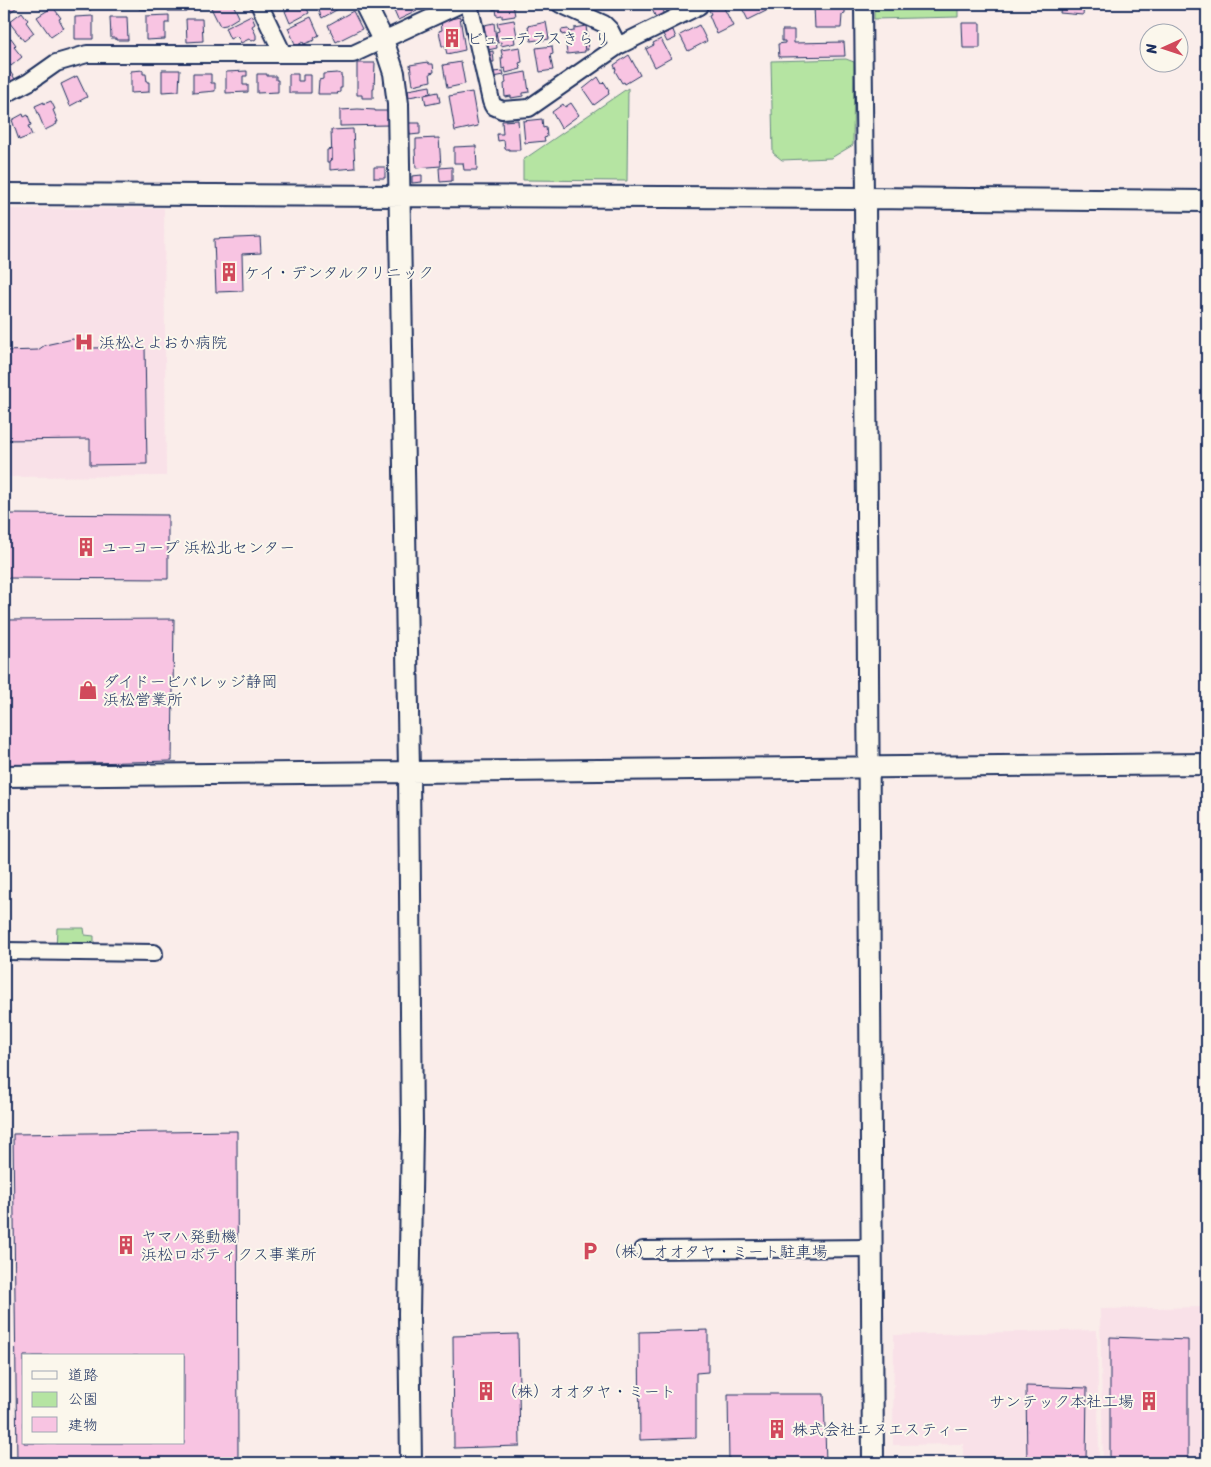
<svg xmlns="http://www.w3.org/2000/svg" width="1211" height="1467" font-family="Sriracha,'Klee One',sans-serif">
	<style>
		.built { fill: #f9e1e8 }
		.green { fill: #b5e4a2; stroke: #688a80 }
		.building { fill: #f8c4e2; stroke: #1b2f5e; fill-rule: evenodd }
		.lines { fill: none; stroke-linecap: round; stroke-linejoin: round }
		.minor-casing { stroke: #1b2f5e; stroke-width: 20 }
		.tertiary-casing { stroke: #1b2f5e; stroke-width: 24 }
		.minor { stroke: #fbf7ec; stroke-width: 16 }
		.tertiary { stroke: #fbf7ec; stroke-width: 20 }
		.labels { text-anchor: middle; dominant-baseline: central; stroke-width: 4; stroke-linejoin: round; paint-order: stroke }
		.poi-label { font-size: 16px; fill: #1b2f5e; stroke: #fbf7ec; text-anchor: start }
	</style>
	<rect width="100%" height="100%" fill="#faedea"/>
	<filter id="ink" filterUnits="userSpaceOnUse"><feTurbulence type="fractalNoise" baseFrequency=".02" numOctaves="2"/><feDisplacementMap in="SourceGraphic" scale="10" xChannelSelector="R" yChannelSelector="G"/><feConvolveMatrix kernelMatrix="1 2 1 2 8 2 1 2 1" color-interpolation-filters="sRGB"/></filter>
	<g filter="url(#ink)">
		<path class="built" d="M164,208L166,476L4,477V209Z
			M1207,1307V1463H1103L1100,1309Z
			M1097,1330L1099,1463H963V1444L893,1445L894,1335Z"/>
		<path class="green" d="M874,4H958V17L874,19Z
			M846,59L854,62L853,145L831,158L782,160L773,153L771,61Z
			M628,88L627,181L523,180V160Z
			M57,928H84L85,935L94,936V949L56,948Z"/>
		<path class="building" d="M4,4H15L17,7L4,17Z
			M75,4H95V6H91V10H75Z
			M107,4H126V7L107,8Z
			M139,4H156V10L139,9Z
			M168,4H189V8H186V11H168Z
			M218,4H233L239,17L226,25L220,26L211,8Z
			M286,4H305L309,13L290,23L285,11L289,9Z
			M316,4H338L340,8L322,18Z
			M391,4H414L417,11L398,20Z
			M492,4H513L515,16L502,18V15L497,16L496,9L493,10Z
			M664,4H674L665,10L663,6Z
			M722,4L733,26L717,34L709,15L711,14L709,10Z
			M742,4H765L768,10L748,20L742,8L744,7Z
			M827,4H845V14L842,15L841,28H815L814,6L828,7Z
			M1061,4H1084L1083,15L1060,13Z
			M660,5L664,15L657,20L652,9Z
			M53,7L61,18L59,19L64,28L51,37L37,17Z
			M353,11L362,29L336,42L328,25Z
			M22,12L28,20L26,22L34,33L24,41L9,22Z
			M169,15V23H165V39L146,40V16Z
			M251,15L255,24L252,26L256,35V39L252,41L249,39L241,43L239,39L236,36L230,39L225,28Z
			M93,16V39H75V17Z
			M110,17H127L128,40H116V38H111Z
			M311,17L319,35L314,38L315,40L304,44L303,42L296,46L288,28Z
			M460,17L465,50L447,54L445,46H442L439,31L442,30L441,21Z
			M186,19H202L203,41L187,42Z
			M514,20L517,36L514,37L515,43L501,46V42L498,43L496,32L499,31L497,23Z
			M546,22L549,39L538,41L537,40L531,41L528,26Z
			M494,23L497,48L488,50L484,25Z
			M962,23H980V48H963Z
			M699,25L707,41L688,51L680,35Z
			M586,26L588,42L584,43L585,52L567,54L565,34L562,35L561,30L568,29L569,32L574,31V28Z
			M673,30L676,38L667,42L663,34Z
			M782,30H794V43L844,42L845,56L779,57L778,44L785,43V41H782Z
			M11,38L16,45L14,47L22,57L11,66L4,56V43Z
			M661,39L671,58L655,67L646,49L654,45L653,43Z
			M587,42L588,50H585L584,43Z
			M552,46L553,54L550,55L553,70L540,72L536,48Z
			M520,47L522,62L519,63L521,69L506,73L505,68L502,69L501,58H503L501,50Z
			M493,51L494,62H491L489,52Z
			M629,55L640,75L625,84L624,82L622,83L615,71L616,70L614,65Z
			M428,62L429,64H433L434,72L430,73L431,81L413,85L410,65Z
			M461,62L465,84L447,88L443,65Z
			M357,63H375L374,89H373V98H362V95H357Z
			M7,67L15,79L8,85L4,80V68Z
			M143,70V74H146L147,82H149V92L131,93V71Z
			M162,70H180L179,91L162,92Z
			M247,71V76H243V85H248V92L226,93V72Z
			M503,71L504,75L494,77L493,72Z
			M526,72L529,92L523,93V96L511,98V96L505,97L504,84L506,83L505,76Z
			M337,73L341,74V77H342V88H340V92L337,93L338,94H318L319,80L323,79V74Z
			M193,74H211V83H215V91L193,93Z
			M257,74H267V76H276V80H278V92L257,93Z
			M289,74H298V81H303V75H311V93H289Z
			M77,76L87,97L70,106L61,84Z
			M598,77L602,84L604,82L609,90L608,91L609,94L594,105L583,89Z
			M430,86L431,93L409,97L408,90Z
			M438,92L440,102L426,105L424,95Z
			M472,92L478,126L455,131L449,96Z
			M51,101L55,109L53,110L58,122H56L57,124L45,130L35,106L44,102V104Z
			M571,103L579,115L561,128L552,112L563,104L565,107Z
			M358,109L375,110V111H389V125L340,126V110Z
			M23,114L24,117L28,115L31,125L28,126L32,135L19,140L12,120Z
			M542,119L543,128L546,127L547,137L544,138L545,141L525,143L523,121Z
			M518,120L520,150H509V149H505L504,140L498,141L497,134H503L502,121Z
			M409,123H420V134L410,135Z
			M353,129L355,168L330,170V160H332L331,130Z
			M439,138L441,166L416,168L415,149H416V139Z
			M476,146L477,170H464L463,163H454V147Z
			M332,149V160H330V162H327V150Z
			M374,167H385V178H374Z
			M452,167V181L440,182L439,168Z
			M422,175V182L412,183V176Z
			M260,237L261,253L242,254L243,291L216,292L214,239Z
			M73,339L92,348L145,347L147,464L90,465V439L4,440V351L38,350L45,345Z
			M4,514L168,515V579L4,578Z
			M174,619L172,761L4,765V620Z
			M237,1131L238,1463H17L13,1134ZM24,1356H184V1443H24Z
			M708,1330V1372L696,1373V1438L640,1440L639,1332Z
			M518,1334L520,1446L454,1448L453,1336Z
			M1110,1337L1188,1340V1463H1110Z
			M1026,1386L1087,1388L1086,1463H1027Z
			M728,1394H824L826,1463H729Z"/>
		<g class="lines">
			<g class="minor-casing">
				<path id="minor" d="M259,4L283,54
					M469,4L491,101L493,106L502,110L529,108L618,46L699,6
					M560,4L604,24L610,30L618,46
					M863,4L865,198
					M4,95L29,82L56,63L87,54H353L461,4
					M4,951L154,953
					M643,1250L872,1248"/>
			</g>
			<g class="tertiary-casing">
				<path id="tertiary" d="M365,4L383,40L394,73L398,104L409,771L412,1131L409,1314L411,1463
					M4,194L865,198L1207,201
					M865,198L873,1463
					M4,776L1207,764"/>
			</g>
			<use href="#minor" class="minor"/>
			<use href="#tertiary" class="tertiary"/>
		</g>
	</g>
	<defs>
		<g id="building-bare" transform="scale(1.5)"><path d="M-4-6H4V6H1V3H-1V6H-4ZM-2.5-4.3h1.7v1.8h-1.7ZM.8-4.3h1.7v1.8H.8ZM-2.5-1h1.7V.8h-1.7ZM.8-1h1.7V.8H.8Z" fill="#d1495b" stroke="#fbf7ec" stroke-width="2.5" paint-order="stroke"/></g>
		<g id="hospital-bare" transform="scale(1.5)"><path d="M-5-5h3v3.5h4V-5h3V5h-3V1.5h-4V5h-3Z" fill="#d1495b" stroke="#fbf7ec" stroke-width="2.5" paint-order="stroke"/></g>
		<g id="shop-bare" transform="scale(1.5)"><path d="M-5-2.5h2.3a2.7 3.5 0 0 1 5.4 0H5L5.5 6h-11ZM-1.5-2.5h3a1.5 2.3 0 0 0-3 0Z" fill="#d1495b" stroke="#fbf7ec" stroke-width="2.5" paint-order="stroke"/></g>
		<g id="parking-bare" transform="scale(1.5)"><path d="M-3.5-5.5H1a3.5 3.5 0 0 1 0 7H-1V5.5H-3.5ZM-1-3.4V-.6H.8a1.4 1.4 0 0 0 0-2.8Z" fill="#d1495b" stroke="#fbf7ec" stroke-width="2.5" paint-order="stroke"/></g>
	</defs>
	<g fill-rule="evenodd">
		<use href="#building-bare" x="452" y="38"/>
		<use href="#building-bare" x="229" y="272"/>
		<use href="#hospital-bare" x="84" y="342"/>
		<use href="#building-bare" x="86" y="547"/>
		<use href="#shop-bare" x="88" y="690"/>
		<use href="#building-bare" x="126" y="1245"/>
		<use href="#parking-bare" x="590" y="1251"/>
		<use href="#building-bare" x="486" y="1391"/>
		<use href="#building-bare" x="1149" y="1401"/>
		<use href="#building-bare" x="777" y="1429"/>
	</g>
	<g class="labels">
		<g class="poi-label">
			<text x="467" y="38">ビューテラスきらり</text>
			<text x="244" y="272">ケイ・デンタルクリニック</text>
			<text x="99" y="342">浜松とよおか病院</text>
			<text x="101" y="547">ユーコープ 浜松北センター</text>
			<text x="103" y="681">ダイドービバレッジ静岡<tspan x="103" dy="18">浜松営業所</tspan></text>
			<text x="141" y="1236">ヤマハ発動機<tspan x="141" dy="18">浜松ロボティクス事業所</tspan></text>
			<text x="605" y="1251">（株）オオタヤ・ミート駐車場</text>
			<text x="501" y="1391">（株）オオタヤ・ミート</text>
			<text x="1134" y="1401" text-anchor="end">サンテック本社工場</text>
			<text x="792" y="1429">株式会社エヌエスティー</text>
		</g>
	</g>
	<rect width="1211" height="1467" fill="none" stroke="#fbf7ec" stroke-width="20"/>
	<rect x="10" y="10" width="1191" height="1447" fill="none" stroke="#1b2f5e" stroke-width="2" filter="url(#ink)"/>
	<rect x="22" y="1354" width="162" height="90" fill="#fbf7ec" stroke="#a1a7b3"/>
	<rect x="32" y="1371" width="25" height="8" fill="#fbf7ec" stroke="#a1a7b3"/>
	<text x="68" y="1380" font-size="15" fill="#1b2f5e">道路</text>
	<rect x="32" y="1392" width="25" height="15" fill="#b5e4a2" stroke="#a1a7b3"/>
	<text x="68" y="1404" font-size="15" fill="#1b2f5e">公園</text>
	<rect x="32" y="1417" width="25" height="15" fill="#f8c4e2" stroke="#a1a7b3"/>
	<text x="68" y="1430" font-size="15" fill="#1b2f5e">建物</text>
	<g transform="translate(1164 48) rotate(267)"><circle r="24" fill="#fbf7ec" stroke="#a1a7b3"/>
	<path d="M0-4L9 19L0 12L-9 19Z" fill="#d1495b"/>
	<text y="-8" font-size="14" font-weight="bold" text-anchor="middle" fill="#1b2f5e">N</text>
	</g>
</svg>
